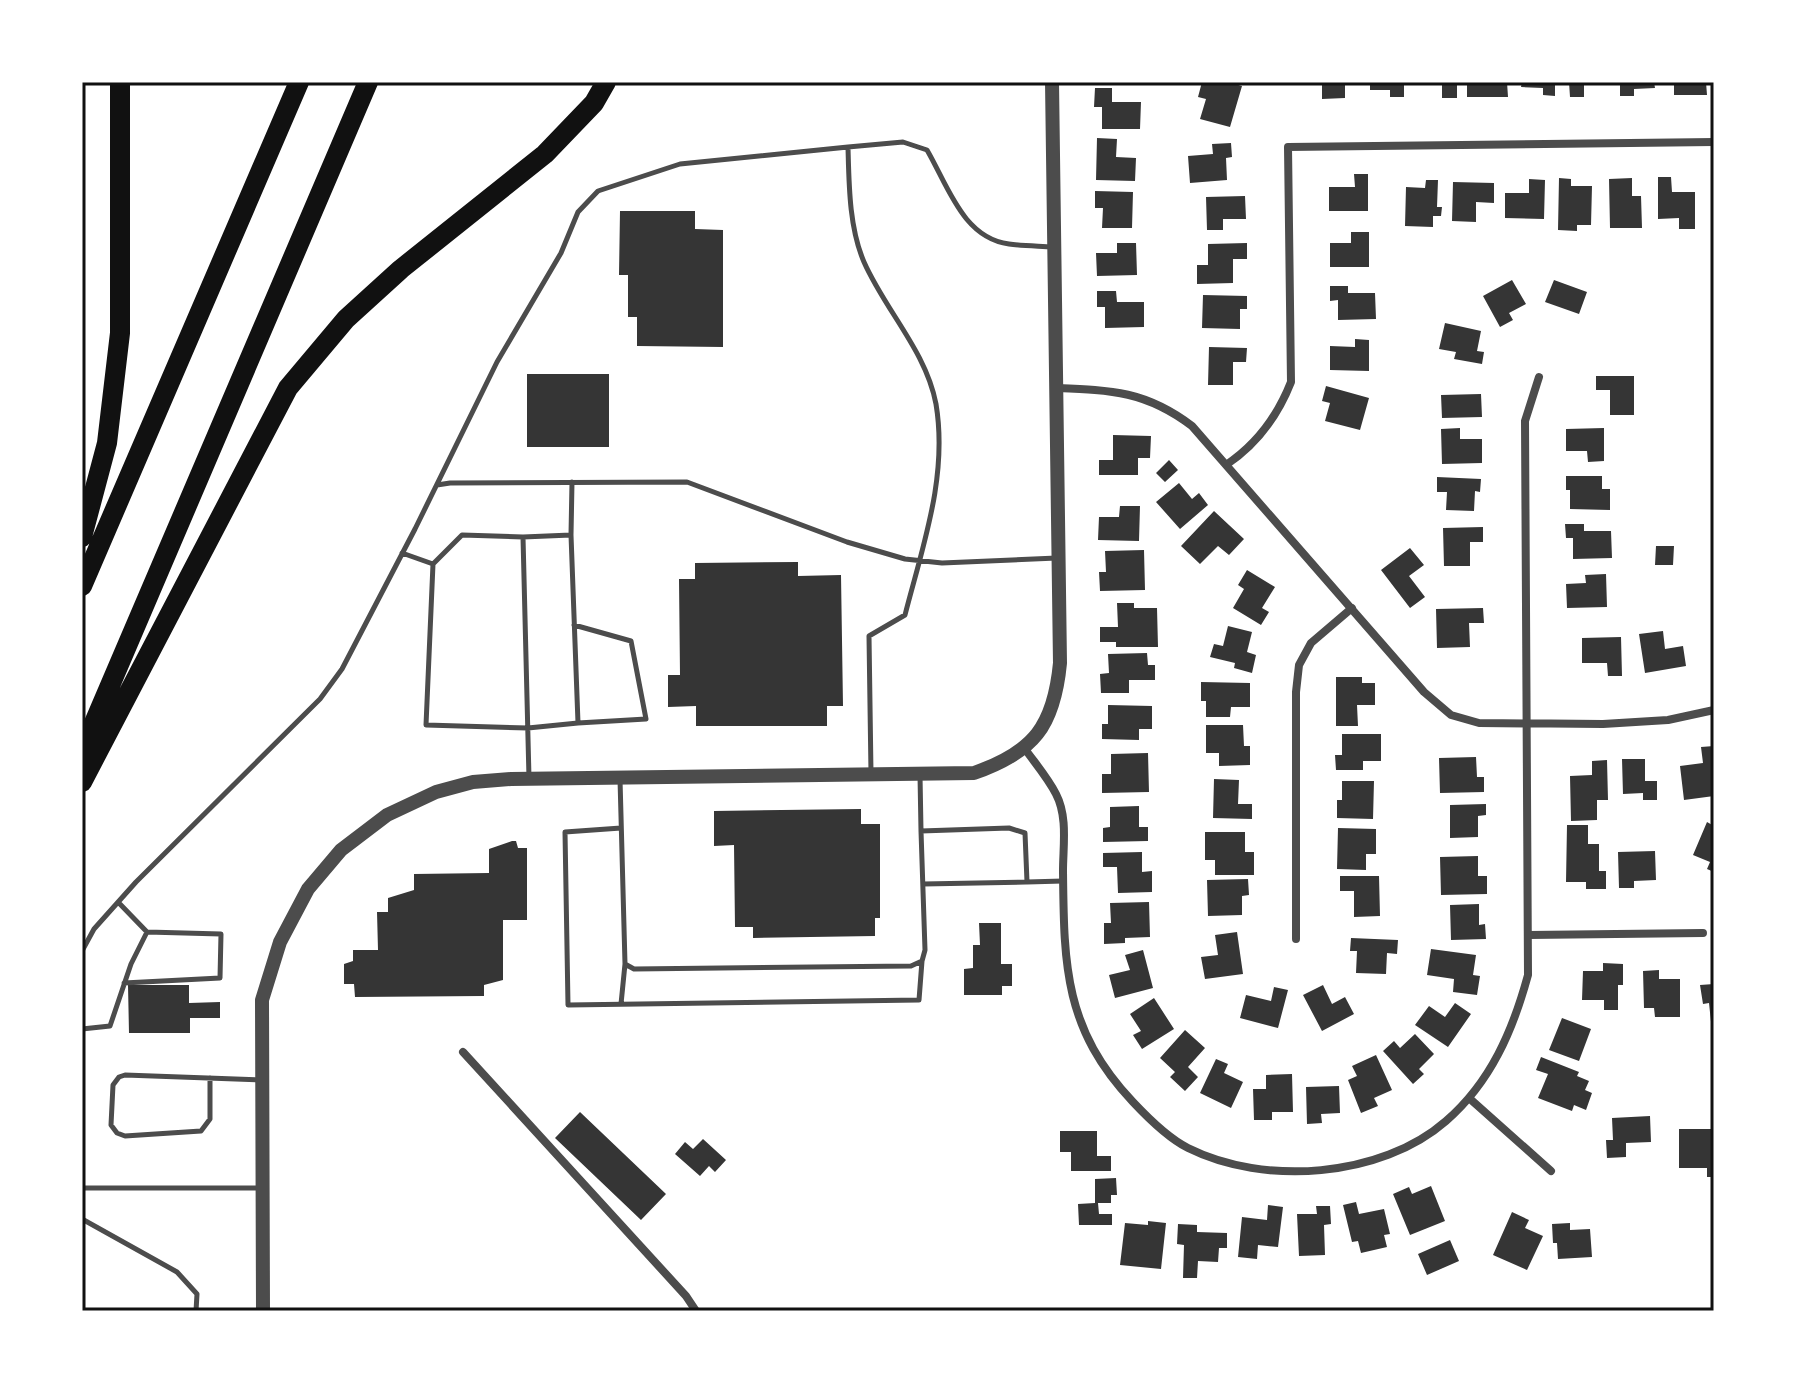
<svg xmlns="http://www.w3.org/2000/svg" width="1796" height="1393" font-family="'Golos Text',sans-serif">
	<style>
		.building { fill: #353535 }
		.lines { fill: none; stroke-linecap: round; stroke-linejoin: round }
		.service { stroke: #4c4c4c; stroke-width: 5 }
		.minor { stroke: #4c4c4c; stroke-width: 8 }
		.tertiary { stroke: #4c4c4c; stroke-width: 14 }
		.motorway { stroke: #111; stroke-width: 20 }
		.neatline { fill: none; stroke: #111; stroke-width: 3 }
	</style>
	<rect width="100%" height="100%" fill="#fff"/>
	<path class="building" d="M1202,82H1228L1242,86L1230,127L1200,119L1206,99L1198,97Z
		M1322,82H1345V98L1322,99Z
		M1370,82H1404V97H1390V90H1370Z
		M1442,82H1457V98H1442Z
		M1467,82H1507L1508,97H1467Z
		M1522,82H1555V96L1543,95V88L1521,87Z
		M1569,82H1584V97H1570Z
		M1620,82H1654L1655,88L1634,89V96H1620Z
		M1674,82H1706L1707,95H1674Z
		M1095,88H1112V102H1141L1140,129H1102V107H1094Z
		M1097,138L1117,139L1116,157L1136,158L1135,181L1096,180Z
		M1231,143L1232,157L1226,158L1227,180L1190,183L1188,156L1213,154L1212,144Z
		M1354,174H1368V211H1329V187H1355Z
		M1658,177H1671L1672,192H1695V229H1679V218L1658,219Z
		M1559,178L1571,179V186H1592L1591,225H1577V231L1558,230Z
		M1632,178V196H1641L1642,228H1610L1609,179Z
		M1529,179L1545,180L1544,219L1505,218V193H1529Z
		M1426,180H1438L1437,207H1442L1441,216H1433V227L1405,226L1406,187L1425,188Z
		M1453,182L1494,183V203L1476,202V222L1452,221Z
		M1095,191L1133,192L1132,228H1102L1103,208H1095Z
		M1245,196L1246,219H1223V230H1207L1206,197Z
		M620,211H695V229L723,230V347L637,346V317H628V275H619Z
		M1351,232H1369V267H1330V243H1351Z
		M1117,243H1136L1137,275L1097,276L1096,253H1117Z
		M1247,243V259H1233V283L1197,284V265H1208V244Z
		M1512,280L1526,304L1509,313L1513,320L1500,327L1483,296Z
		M1554,280L1587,292L1579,314L1545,302Z
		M1330,286H1348V293H1375L1376,319L1338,320V300L1330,301Z
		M1097,291H1116L1117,302H1144V327L1105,328V307H1097Z
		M1203,295L1247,296V309H1240V329L1202,328Z
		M1445,323L1481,331L1477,351L1484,352L1482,364L1454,359L1456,352L1439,349Z
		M1355,339L1369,340V371L1330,370V346L1355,347Z
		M1209,347L1247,348L1246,362H1233V385H1208Z
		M527,374H609V447H527Z
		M1596,376H1634V415H1610V390H1596Z
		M1326,386L1369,398L1360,430L1325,421L1330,403L1322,401Z
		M1481,394L1482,417L1442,418L1441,395Z
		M1460,428V439H1482V463L1442,464L1441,429Z
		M1604,428V461L1588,462L1587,451H1566V429Z
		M1113,435L1151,436L1150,458H1138V475H1099V460H1113Z
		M1169,460L1178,470L1165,482L1156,473Z
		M1566,476H1602V489H1610V510L1570,509V490H1566Z
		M1437,477L1481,479L1480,492L1475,491L1474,511L1446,510L1447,492H1437Z
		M1179,483L1192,499L1199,493L1208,505L1180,529L1156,502Z
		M1120,506H1140L1139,541L1098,540L1099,517H1119Z
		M1214,511L1244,539L1229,555L1218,546L1200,564L1181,546Z
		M1565,524H1584V531H1611L1612,558L1573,559V538H1566Z
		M1483,527V542H1470V566H1444L1443,528Z
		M1656,546H1674L1673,565H1655Z
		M1410,548L1424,565L1409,576L1425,597L1410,608L1381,570Z
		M1144,550L1145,590L1100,591L1099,572H1106L1105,551Z
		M798,562V576L841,575L843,706H827V726H696V706L668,707V675H680L679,579H695V563Z
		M1247,570L1275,587L1262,608L1269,612L1261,625L1233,608L1244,589L1238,585Z
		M1606,574L1607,607L1567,608L1566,584L1586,583L1585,575Z
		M1117,603H1134V608H1157L1158,647H1116V642H1100V627H1118Z
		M1483,608L1484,623H1469L1470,647L1437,648L1436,609Z
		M1228,626L1252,632L1247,652L1256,655L1252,673L1234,668L1235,663L1210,657L1214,644L1223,646Z
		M1663,631L1665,649L1683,646L1686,666L1645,673L1639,634Z
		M1621,637L1622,676H1608L1607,663H1582V638Z
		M1147,653L1148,665H1155V680H1129V693H1101L1100,674L1109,673L1108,654Z
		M1336,677H1362V683H1375V705H1357L1358,726H1336Z
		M1201,682L1250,683V707H1231L1230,717H1206V701H1201Z
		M1108,705L1152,706V729H1139V740L1102,739V724H1108Z
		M1206,725H1243L1244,746H1250V765L1219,766V753H1206Z
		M1342,734H1381V761H1363V770H1336L1335,755H1342Z
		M1714,746V796L1684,800L1680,766L1703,763L1701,747Z
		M1148,753L1149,792L1102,793V774H1111V754Z
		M1476,757L1477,777H1484V792L1440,793L1439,758Z
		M1622,759H1645V781H1657V800H1643V793L1623,794Z
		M1607,760L1608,800H1597V820L1571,821L1570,776L1592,775V761Z
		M1214,779L1239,780L1238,804H1252V819L1213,818Z
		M1342,781H1374L1373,819L1337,818V800H1342Z
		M1486,804V815L1478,816V837L1450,838V805Z
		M1139,806V827H1148V841L1103,842V828L1110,827V807Z
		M861,809V824H880V918H875V936L753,938V927H735L734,845L714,846V811Z
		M1707,822L1714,826V872L1707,869L1710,862L1693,855Z
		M1567,825H1588V844H1599V871H1606V889H1586V882H1566Z
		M1338,828L1376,829V854H1366V870L1337,869Z
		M1205,832H1245V852H1254V875H1215V860H1205Z
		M512,841H516L518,848H527V920H503V980L484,985V996L355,997L354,984H344V964L353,961V950H378L377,912H388V898L414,890V874L489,873V849Z
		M1655,851L1656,880L1634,881V888H1619L1618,852Z
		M1142,852V872L1152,871V892L1118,893L1117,867H1103V853Z
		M1478,856V876H1487V894L1441,895L1440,857Z
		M1340,876H1379L1380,916L1354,917V891H1340Z
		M1248,879L1249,895L1242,896V915L1208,916L1207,880Z
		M1149,902L1150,937L1125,938V943L1104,944V923H1111L1110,903Z
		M1479,904V925L1485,924L1486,939L1451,940L1450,905Z
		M979,923H1001V964H1012V986H1002V995H964V969L973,968V945H980Z
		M1237,932L1243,974L1205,979L1201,957L1218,955L1215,935Z
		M1351,938L1398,940L1397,954L1387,953L1386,974L1356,973L1357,951H1350Z
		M1431,949L1476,955L1473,975L1480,976L1477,995L1453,992L1454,979L1427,975Z
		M1143,950L1153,988L1115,998L1109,975L1130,970L1125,955Z
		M1603,963L1623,964V985H1618V1010H1604V1000H1582L1583,971H1603Z
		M1659,970V979H1680V1017H1655L1654,1008H1644L1643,971Z
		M1714,984V1031H1712L1709,1003L1703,1004L1700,985Z
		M128,985H189V1003L220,1002V1018H190V1033H129Z
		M1323,985L1332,1004L1345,997L1354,1014L1322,1031L1303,995Z
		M1274,987L1288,990L1278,1028L1240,1018L1246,995L1271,1001Z
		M1154,998L1174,1029L1142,1049L1133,1035L1141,1031L1130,1014Z
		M1455,1003L1471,1014L1448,1047L1415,1025L1429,1006L1445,1017Z
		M1562,1018L1591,1029L1579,1061L1549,1050Z
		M1185,1030L1205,1048L1188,1067L1198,1077L1185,1091L1170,1077L1175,1072L1160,1058Z
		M1415,1034L1434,1054L1419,1069L1424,1074L1413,1084L1383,1051L1394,1041L1400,1048Z
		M1376,1055L1392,1090L1374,1098L1378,1106L1361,1113L1348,1080L1357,1076L1352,1066Z
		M1541,1057L1579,1072L1577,1076L1589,1081L1585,1090L1592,1093L1586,1110L1574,1105L1572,1111L1538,1098L1548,1074L1536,1070Z
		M1216,1059L1228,1064L1224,1073L1243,1082L1231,1108L1200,1093Z
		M1292,1074L1293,1112H1272V1120H1254L1253,1089H1266V1075Z
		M1339,1086L1340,1113L1321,1114L1322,1123L1307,1124L1306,1087Z
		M580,1112L666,1194L641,1220L555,1138Z
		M1650,1116L1651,1142L1626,1143V1157L1607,1158L1606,1140H1613L1612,1118Z
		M1679,1129H1714V1177H1707V1168H1679Z
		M1060,1131H1097V1156H1111V1171H1071V1152H1060Z
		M703,1139L726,1160L715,1172L709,1166L700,1176L675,1154L685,1142L693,1149Z
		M1116,1178L1117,1195H1111V1203H1098L1099,1214H1112V1225H1079L1078,1204L1095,1203V1179Z
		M1431,1186L1445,1221L1410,1235L1393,1194L1409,1187L1412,1194Z
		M1356,1202L1359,1214L1384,1209L1390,1234L1384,1235L1387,1247L1361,1253L1358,1241L1352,1242L1343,1205Z
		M1268,1205L1283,1207L1278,1247L1258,1245L1257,1259L1238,1257L1242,1217L1267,1220Z
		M1316,1206H1330L1331,1224L1324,1225L1325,1255L1299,1256L1297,1214H1317Z
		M1512,1212L1529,1220L1525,1228L1543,1236L1527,1270L1493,1255Z
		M1148,1221L1166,1223L1161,1269L1120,1265L1125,1223L1148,1225Z
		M1570,1223V1230L1590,1229L1592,1257L1558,1259L1557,1243H1553L1552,1224Z
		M1178,1224L1197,1225V1232L1227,1233V1248H1219L1218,1262L1198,1261L1197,1278H1183L1184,1245L1177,1244Z
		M1450,1240L1459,1261L1427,1275L1418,1254Z"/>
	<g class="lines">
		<path class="service" d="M437,485L450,483L687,482L847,542L905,559L942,563L1057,558
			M402,553L433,564L462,535L523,537
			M433,564L426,725L528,728L578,723L571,535
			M574,625L631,641L646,719L578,723
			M871,773L869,636L905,615C923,545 948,476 936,404C926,351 885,310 864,262C849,227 849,184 848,147L903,142L927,150C948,186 963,238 1009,244C1023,246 1039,246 1053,247
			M920,775L921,831L1009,828L1025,833L1027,882L1063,881
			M529,778L523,537L571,535L572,482
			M620,779L625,964L634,969L911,966L922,961L925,950L921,831
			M621,828L565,832L568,1005L919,1000L922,961
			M923,884L1026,882
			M82,951L94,929L136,882L320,699L342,669L415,529L497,362L561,253L578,212L598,191L680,164L848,147
			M124,983L220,978L221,934L147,932
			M621,1004L625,964
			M82,1029L110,1026L131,964L147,932L118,902
			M210,1078V1119L201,1131L125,1136L117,1133L111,1125L113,1085L119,1077L125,1075L261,1080
			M82,1188H261
			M82,1219L177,1272L197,1294L196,1311"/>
		<path class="minor" d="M1056,388C1111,390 1146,391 1192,426L1424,692L1451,715L1479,723L1603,724L1668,720L1714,710
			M1226,465C1256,445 1278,415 1291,382L1288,147L1714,142
			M1025,749C1035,763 1048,778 1056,794C1068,817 1063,846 1063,871C1064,965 1064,1029 1133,1102C1148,1118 1168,1138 1188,1148C1264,1186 1381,1178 1446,1121C1491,1082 1513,1030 1528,975L1525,421L1539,377
			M1529,935L1703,933
			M1296,939V692L1299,665L1311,643L1352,608
			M463,1052L686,1296L696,1311
			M1469,1098L1551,1171"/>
		<path class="tertiary" d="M263,1311L262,1000L280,942L308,889L341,850L387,815L436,792L473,782L511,779L974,773C1034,752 1054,726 1060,663L1052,82"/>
		<path class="motorway" d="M82,537L107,443L120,333V82
			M82,586L299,82
			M82,751L368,82
			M82,782L288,388L346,319L401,269L545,154L594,103L606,82"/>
	</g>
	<rect width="1796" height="1393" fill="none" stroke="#ffffff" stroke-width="168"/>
	<rect x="84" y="84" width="1628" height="1225" class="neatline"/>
</svg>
